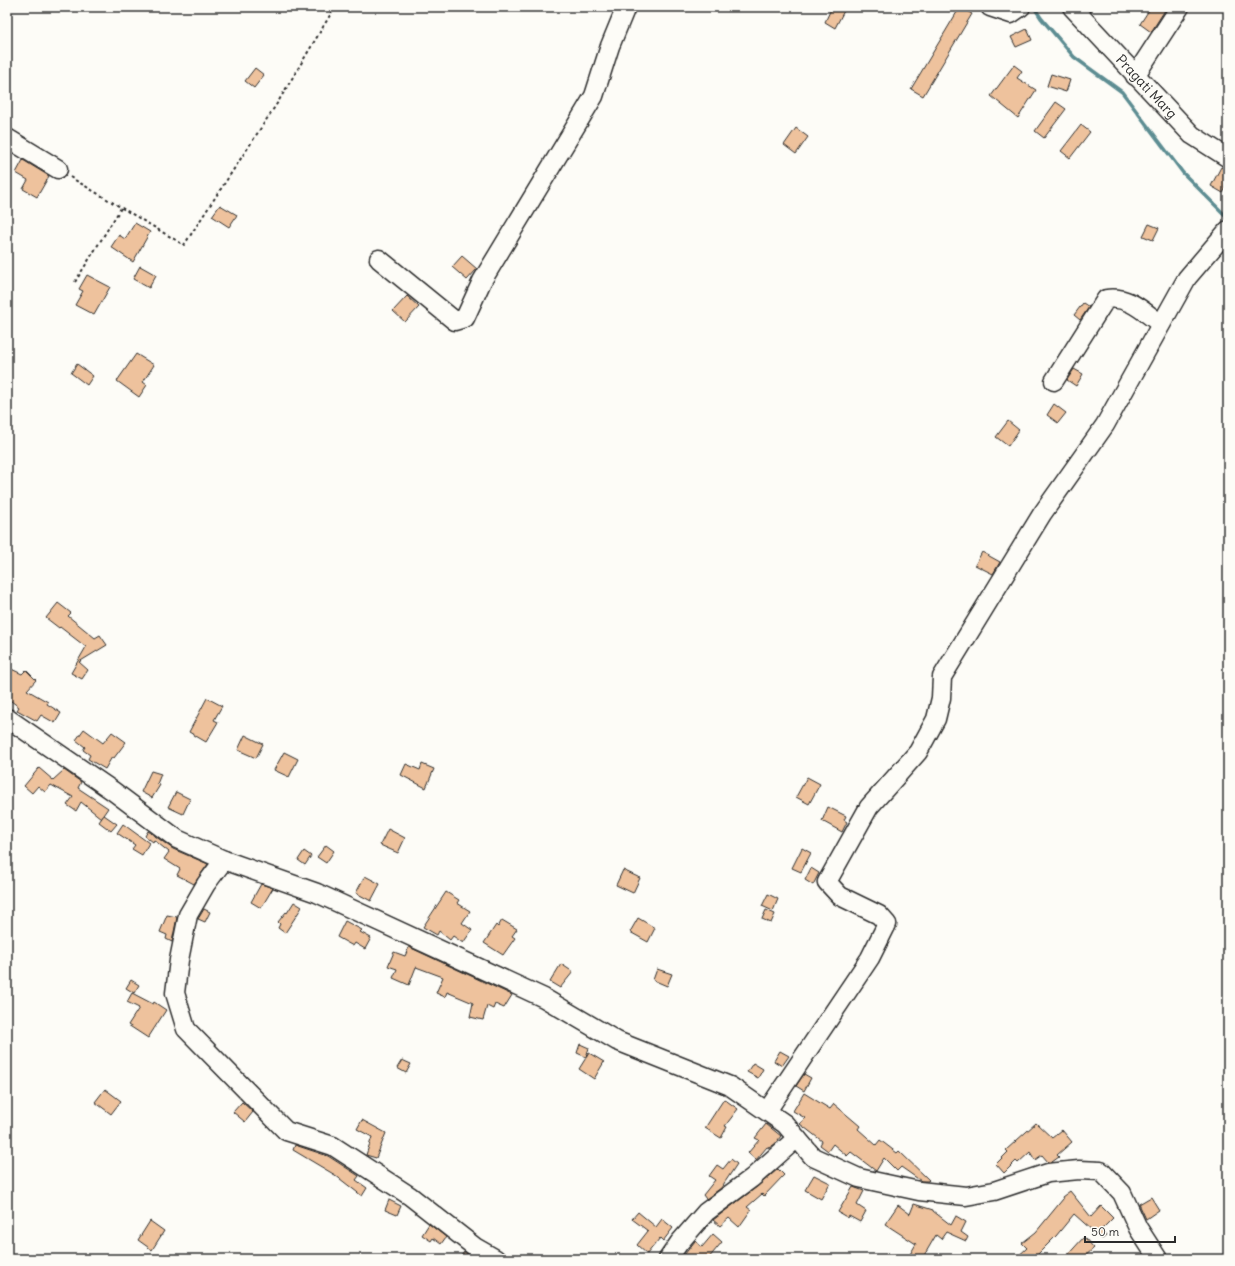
<svg xmlns="http://www.w3.org/2000/svg" width="1235" height="1266" font-family="Delius,sans-serif">
	<style>
		.lines { fill: none; stroke-linecap: round; stroke-linejoin: round }
		.stream { stroke: #5d8d92; stroke-width: 3.5 }
		.building { fill: #eec29d; stroke: #2b2b2b }
		.minor-casing { stroke: #2b2b2b; stroke-width: 21 }
		.path { stroke: #2b2b2b; stroke-width: 2; stroke-dasharray: 3 3; stroke-linecap: butt }
		.minor { stroke: #fdfcf7; stroke-width: 18 }
		.labels { text-anchor: middle; dominant-baseline: central; stroke-width: 4; stroke-linejoin: round; paint-order: stroke }
		.street-label { font-size: 14px; fill: #2b2b2b; stroke: #fdfcf7 }
	</style>
	<rect width="100%" height="100%" fill="#fdfcf7"/>
	<filter id="ink" filterUnits="userSpaceOnUse"><feTurbulence type="fractalNoise" baseFrequency=".025" numOctaves="2"/><feDisplacementMap in="SourceGraphic" scale="8" xChannelSelector="R" yChannelSelector="G"/><feConvolveMatrix kernelMatrix="1 2 1 2 8 2 1 2 1" color-interpolation-filters="sRGB"/></filter>
	<g filter="url(#ink)">
		<g class="lines">
			<path class="stream" d="M1034,7L1041,18L1074,57L1122,92L1183,173L1228,218"/>
		</g>
		<path class="building" d="M832,7H846L835,28L825,22Z
			M960,7L972,14L923,96L911,89Z
			M1151,7H1167L1151,32L1140,24Z
			M1027,29L1032,40L1016,47L1011,37Z
			M1014,65L1022,71L1017,78L1036,90L1018,118L991,96Z
			M255,68L264,75L254,88L245,81Z
			M1051,74L1070,80L1066,92L1047,86Z
			M1056,102L1066,109L1044,138L1035,131Z
			M1081,125L1090,132L1070,158L1061,151Z
			M796,128L808,137L796,154L784,145Z
			M23,160L49,176L37,197L23,189L28,180L16,173Z
			M1221,167L1228,171V183L1223,193L1211,186Z
			M220,205L237,215L229,227L212,216Z
			M135,223L150,232L133,262L111,247L119,235L125,239Z
			M1149,224L1159,228L1153,240L1143,236Z
			M462,256L477,269L467,280L452,267Z
			M140,266L156,275L149,288L133,279Z
			M87,275L110,287L94,315L75,305L83,291L79,289Z
			M407,296L419,307L405,322L393,311Z
			M1083,303L1089,307L1080,320L1074,315Z
			M136,354L154,365L143,382L147,385L139,397L117,381Z
			M77,364L93,376L87,385L71,373Z
			M1074,369L1083,374L1076,386L1067,380Z
			M1054,404L1066,413L1058,423L1047,415Z
			M1008,421L1019,430L1008,446L996,437Z
			M982,552L1000,562L993,574L975,565Z
			M58,603L71,613L68,616L95,638L100,635L107,645L79,662L88,670L82,679L71,673L86,647L60,627L59,628L46,618Z
			M7,667L22,674L26,670L36,680L27,690L48,702L47,704L61,713L55,723L41,715L37,721L17,710L19,707L7,698Z
			M207,698L222,706L214,720L218,722L206,742L189,732Z
			M84,729L103,743L112,732L126,742L114,758L112,757L105,769L88,759L90,755L83,750L85,747L76,740Z
			M245,735L263,744L256,758L238,750Z
			M284,752L298,759L289,777L274,770Z
			M406,764L420,770L422,764L434,769L426,788L401,775Z
			M39,768L53,780L64,770L81,782L78,788L108,808L101,818L81,802L76,811L67,805L73,797L51,785L45,792L38,786L32,793L24,786Z
			M151,771L161,774L157,784L160,785L152,798L141,792Z
			M807,777L820,784L809,804L796,797Z
			M176,792L190,799L183,814L168,807Z
			M828,807L846,816L844,820L847,822L842,832L822,821Z
			M104,815L117,824L111,831L99,822Z
			M123,824L149,843L142,855L132,849L135,845L117,833Z
			M388,829L405,838L398,853L380,845Z
			M148,831L173,849L208,864L194,884L177,875L180,869L164,859L169,852L154,840L153,842L145,836Z
			M326,845L334,851L326,863L317,857Z
			M802,848L811,853L801,872L792,868Z
			M304,851L311,856L305,865L298,860Z
			M811,868L819,873L813,885L805,880Z
			M623,870L640,878L633,893L616,885Z
			M365,876L380,884L371,901L356,893Z
			M261,884L273,888L261,908L251,902Z
			M446,892L459,900L457,903L470,911L462,923L472,930L463,943L453,936L450,940L439,931L437,935L423,927Z
			M768,894L778,899L773,911L762,906Z
			M294,902L302,907L285,933L278,928L280,924L278,922L286,912L287,913Z
			M204,909L210,912L205,922L198,919Z
			M766,910L775,914L771,923L762,919Z
			M167,915L177,917L172,942L166,939L167,935L160,932Z
			M638,918L655,928L648,942L630,932Z
			M502,920L517,929L512,936L515,938L503,955L484,943L496,925L498,927Z
			M345,921L362,930L360,932L371,938L365,949L355,943L353,946L337,937Z
			M409,947L512,995L504,1008L495,1004L493,1009L487,1006L483,1020L470,1017L473,1003L447,992L445,997L436,993L443,977L416,967L409,985L393,978L397,969L388,966L394,952L405,956Z
			M561,964L573,972L560,988L550,982Z
			M657,969L672,974L667,986L653,980Z
			M131,980L139,985L134,993L126,988Z
			M132,993L153,1004L154,1002L166,1010L148,1038L128,1025L139,1008L127,1002Z
			M580,1044L589,1048L586,1057L577,1053Z
			M780,1051L789,1056L782,1066L774,1061Z
			M589,1053L604,1062L594,1079L579,1069Z
			M402,1060L411,1064L406,1073L397,1068Z
			M753,1063L763,1069L758,1078L747,1072Z
			M804,1074L811,1078L804,1091L796,1086Z
			M105,1089L121,1101L111,1114L95,1102Z
			M804,1093L830,1109L834,1104L860,1126L858,1129L876,1145L880,1140L897,1153L899,1151L929,1180L928,1181H921L901,1167L897,1171L884,1158L876,1171L851,1152L847,1156L833,1144L828,1151L820,1145L822,1141L800,1124L805,1118L793,1111Z
			M724,1099L738,1109L725,1126L727,1127L721,1138L705,1128Z
			M242,1102L253,1112L245,1122L233,1112Z
			M362,1120L386,1133L376,1158L366,1155L372,1137L357,1129Z
			M1036,1123L1052,1138L1062,1130L1072,1142L1057,1155L1059,1157L1052,1162H1048L1042,1155L1035,1160L1030,1152L1018,1163L1016,1161L1004,1173L996,1164L1008,1152L1006,1150Z
			M766,1124L781,1136L775,1144L769,1148L767,1147L756,1160L748,1153L759,1140L755,1138Z
			M295,1145L328,1156L359,1176L356,1180L367,1188L362,1196L335,1175L293,1150Z
			M731,1159L737,1164L721,1188L706,1199L703,1195L715,1180L709,1176L717,1165L723,1169Z
			M778,1169L784,1175L764,1196L762,1194L747,1207L751,1210L739,1227L729,1218L720,1226L713,1220L758,1186Z
			M814,1175L830,1183L821,1199L805,1190Z
			M853,1187L864,1191L857,1205L866,1211L860,1222L849,1216L848,1218L838,1212Z
			M1070,1191L1091,1217L1101,1206L1113,1218L1101,1230L1106,1236L1102,1239L1074,1214L1056,1236L1033,1259H1015L1027,1248L1022,1243L1036,1232L1063,1199L1062,1197Z
			M1151,1197L1159,1210L1146,1219L1139,1204Z
			M389,1200L401,1206L397,1215L385,1210Z
			M914,1204L933,1210V1211L951,1225L956,1216L966,1222L961,1232L968,1237L966,1241L946,1232L941,1239L936,1235L922,1259H914L909,1256L916,1244L885,1224L898,1205L910,1214Z
			M638,1212L656,1227L662,1219L673,1228L663,1241L660,1238L647,1254L637,1245L648,1231L632,1219Z
			M150,1221L164,1231L152,1250L138,1240Z
			M429,1224L446,1237L441,1244L433,1238L431,1241L422,1235Z
			M713,1234L722,1242L708,1259H681L695,1241L702,1247Z
			M1084,1237L1094,1248L1082,1259H1064Z
			M464,1252L469,1255L475,1259H459Z"/>
		<g class="lines">
			<g class="minor-casing">
				<g id="minor">
					<path d="M990,7L1011,14L1021,7"/>
					<path id="s1" d="M1072,7L1192,135L1228,158"/>
					<path d="M1135,76L1180,7"/>
					<path d="M7,138L58,169"/>
					<path d="M379,259L455,321L465,318L482,281L594,96L610,46L626,7"/>
					<path d="M1054,381L1106,299C1128,295 1144,312 1161,324"/>
					<path d="M7,718L113,791L177,839L224,860L206,884L188,915L179,960L175,993L186,1029L286,1131L333,1146L410,1196L475,1247L496,1259"/>
					<path d="M224,860L317,893L544,998L617,1041L730,1086L785,1124L813,1157L859,1178L919,1191L966,1196L994,1191L1048,1173L1079,1170L1101,1171L1122,1193L1138,1228L1158,1259"/>
					<path d="M767,1111L870,958L887,924L879,915L840,896L827,882L869,807L918,752L936,719L941,698L942,677L1042,514L1105,425L1187,278L1228,230"/>
					<path d="M668,1259L679,1243L706,1212L752,1178L797,1138"/>
				</g>
			</g>
			<path class="path" d="M70,177L184,245L278,102L335,7
				M75,282L121,208"/>
			<use href="#minor" class="minor"/>
		</g>
	</g>
	<g class="labels">
		<g class="street-label">
			<text stroke="none"><textPath href="#s1" startOffset="109">Pragati Marg</textPath></text>
		</g>
	</g>
	<rect width="1235" height="1266" fill="none" stroke="#fdfcf7" stroke-width="24"/>
	<rect x="12" y="12" width="1211" height="1242" fill="none" stroke="#2b2b2b" stroke-width="1.5" filter="url(#ink)"/>
	<path d="M1085 1236v6h90v-6" fill="none" stroke="#2b2b2b" stroke-width="2"/>
	<text x="1091" y="1236" font-size="12" fill="#2b2b2b" stroke="#fdfcf7" stroke-width="3" paint-order="stroke">50 m</text>
</svg>
